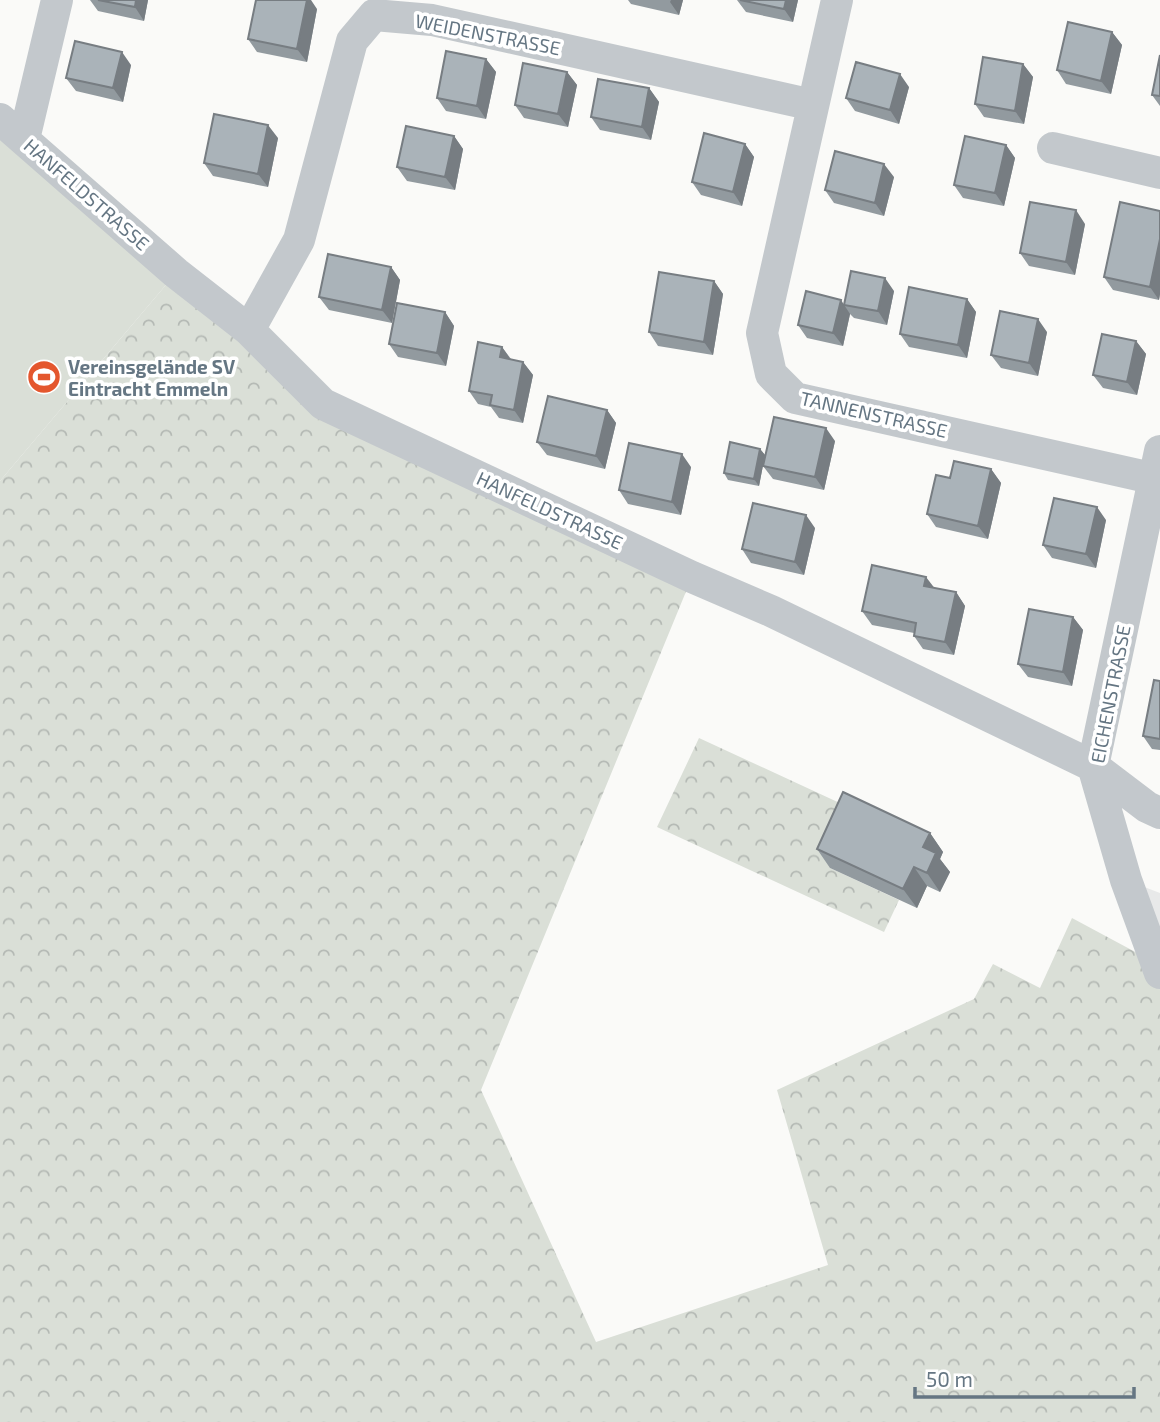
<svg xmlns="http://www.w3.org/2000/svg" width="1160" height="1422" font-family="'Exo 2',sans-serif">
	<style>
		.built { fill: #e8e9e9 }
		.forest { fill: url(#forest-crowns) }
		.park { fill: #dadfd7 }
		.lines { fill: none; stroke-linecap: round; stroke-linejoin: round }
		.street { stroke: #c3c8cc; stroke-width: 32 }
		.wall { fill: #929a9f }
		.shaded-wall { fill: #777d82 }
		.building { fill: #aab3b9; stroke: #777d82; stroke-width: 2 }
		.labels { text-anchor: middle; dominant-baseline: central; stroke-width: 7; stroke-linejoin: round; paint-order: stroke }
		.street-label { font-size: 19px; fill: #657683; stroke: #fff }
		.poi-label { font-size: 19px; font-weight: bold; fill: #657683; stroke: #fff; text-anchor: start }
	</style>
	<defs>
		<pattern id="forest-crowns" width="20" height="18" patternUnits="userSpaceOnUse" patternTransform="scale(1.75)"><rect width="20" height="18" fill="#dadfd7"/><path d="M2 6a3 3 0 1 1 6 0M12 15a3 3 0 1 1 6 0" fill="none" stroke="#b4b9b4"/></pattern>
	</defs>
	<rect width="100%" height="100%" fill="#fafaf8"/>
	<path class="built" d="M1126,880L1160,893V973Z"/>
	<path class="forest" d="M176,273L323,404L692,577L481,1090L596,1342L828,1265L777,1090L974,999L993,964L1040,988L1072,918L1154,962L1160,973V1422H0V481Z
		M699,738L857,811L830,868L899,900L884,932L657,827Z"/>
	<path class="park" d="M0,119L176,273L0,481Z"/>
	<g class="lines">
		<path class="street" d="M837,0L762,333L771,374L795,398L1160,480
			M0,119L176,273L249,330L323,404L692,577L771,611L1093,766L1147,807L1160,813
			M24,139L57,0
			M1053,148L1160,173
			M249,330L299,240L352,41L374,15L432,20L813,105
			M1160,451L1093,766L1126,880L1160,973"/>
	</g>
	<path class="wall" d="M90,0H148L144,21L98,11Z
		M628,0H683L679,15L631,4Z
		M737,0H798L793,22L746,12Z
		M317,9L307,62L257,52L248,39Z
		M1112,32L1122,45L1111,94L1066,84L1057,70Z
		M1160,55V106L1152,95Z
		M486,59L496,72L486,119L446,111L437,98Z
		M1023,64L1033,77L1024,124L984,117L975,104Z
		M131,65L123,102L76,91L66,78Z
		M567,72L577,85L568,127L524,118L515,105Z
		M909,87L899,124L855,111L846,98Z
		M649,88L659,102L651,140L600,130L591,117Z
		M454,136L463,149L455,190L407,181L397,167Z
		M278,138L268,187L213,176L204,163Z
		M745,144L754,157L742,206L701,195L692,182Z
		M1006,145L1015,158L1004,206L963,198L954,185Z
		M894,177L884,216L834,203L825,190Z
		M1160,211V294L1159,300L1113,290L1104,277Z
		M1085,224L1075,275L1029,266L1020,253Z
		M391,267L400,280L392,323L329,310L319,297Z
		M714,281L723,294L713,355L658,346L649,332Z
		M894,291L887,325L854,318L850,314L843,346L807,338L798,325L844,305Z
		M967,299L976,312L967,358L909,347L900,334Z
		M445,312L454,326L446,366L398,357L389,344Z
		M1047,332L1038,376L1001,368L991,355Z
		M1136,341L1146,354L1137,395L1103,388L1093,375Z
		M502,347L511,359L523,362L533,375L523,423L499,418L491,407L478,404L469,391Z
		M607,410L616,423L605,469L547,455L537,442Z
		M835,441L824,490L773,479L763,466Z
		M760,449L765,455L759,486L728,480L724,473Z
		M691,467L681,515L628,504L619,490Z
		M991,469L1001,483L988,539L936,527L927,514Z
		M1106,520L1096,568L1052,558L1043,545Z
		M815,528L804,575L751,563L742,549Z
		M934,588L956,592L965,606L954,655L923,649L914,636V633L872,625L862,611Z
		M1073,617L1083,630L1072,686L1028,677L1018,664Z
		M1160,681V750L1152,749L1143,736Z
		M930,833L943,852L940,859L950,872L940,892L927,886L917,908L830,868L817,849Z"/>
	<path class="shaded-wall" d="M136,0H148L144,21L135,7Z
		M307,0H311L317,9L307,62L297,49Z
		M671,0H683L679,15L670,2Z
		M786,0H798L793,22L784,9Z
		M1112,32L1122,45L1111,94L1101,81Z
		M122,52L131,65L123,102L113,88Z
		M486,59L496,72L486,119L477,106Z
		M1023,64L1033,77L1024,124L1015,111Z
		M567,72L577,85L568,127L558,114Z
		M900,74L909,87L899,124L890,110Z
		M649,88L659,102L651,140L642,127Z
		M268,125L278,138L268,187L258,174Z
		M454,136L463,149L455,190L445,177Z
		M745,144L754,157L742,206L733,192Z
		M1006,145L1015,158L1004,206L995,193Z
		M884,164L894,177L884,216L875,203Z
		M1076,210L1085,224L1075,275L1066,262Z
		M1160,239V294L1159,300L1150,287Z
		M391,267L400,280L392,323L382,310Z
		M885,278L894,291L887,325L878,311Z
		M714,281L723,294L713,355L704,342Z
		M967,299L976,312L967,358L958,345Z
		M841,300L850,314L843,346L833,333Z
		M445,312L454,326L446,366L437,353Z
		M1038,319L1047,332L1038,376L1029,363Z
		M1136,341L1146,354L1137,395L1127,382Z
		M502,347L511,360L500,357Z
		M523,362L533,375L523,423L514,410Z
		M607,410L616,423L605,469L596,456Z
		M826,428L835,441L824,490L815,477Z
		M760,449L765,455L759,486L754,479Z
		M682,454L691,467L681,515L672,502Z
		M991,469L1001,483L988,539L978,526Z
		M1097,507L1106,520L1096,568L1086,554Z
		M806,515L815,528L804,575L795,562Z
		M926,577L936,590L924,586Z
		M956,592L965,606L954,655L945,642Z
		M1073,617L1083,630L1072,686L1063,672Z
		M930,833L943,852L940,859L950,872L940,892L927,873L923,847Z
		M914,867L927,886L917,908L903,889Z"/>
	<path class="building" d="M98,0H136L135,7Z
		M256,0H307L297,49L248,39Z
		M740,0H786L784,9Z
		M1068,22L1112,32L1101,81L1057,70Z
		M75,41L122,52L113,88L66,78Z
		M446,51L486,59L477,106L437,98Z
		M1160,55V96L1152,95Z
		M983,57L1023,64L1015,111L975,104Z
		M856,62L900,74L890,110L846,98Z
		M523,63L567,72L558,114L515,105Z
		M598,79L649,88L642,127L591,117Z
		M214,114L268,125L258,174L204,163Z
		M406,126L454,136L445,177L397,167Z
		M704,133L745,144L733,192L692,182Z
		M965,136L1006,145L995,193L954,185Z
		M835,151L884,164L875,203L825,190Z
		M1030,202L1076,210L1066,262L1020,253Z
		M1120,202L1160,211V239L1150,287L1104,277Z
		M328,254L391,267L382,310L319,297Z
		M851,271L885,278L878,311L844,305Z
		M659,272L714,281L704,342L649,332Z
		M909,287L967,299L958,345L900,334Z
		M806,291L841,300L833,333L798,325Z
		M397,303L445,312L437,353L389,344Z
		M1000,311L1038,319L1029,363L991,355Z
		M1102,334L1136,341L1127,382L1093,375Z
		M478,342L502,347L500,357L523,362L514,410L490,405L492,395L469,391Z
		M548,396L607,410L596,456L537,442Z
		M774,417L826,428L815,477L763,466Z
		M730,442L760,449L754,479L724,473Z
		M629,443L682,454L672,502L619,490Z
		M954,461L991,469L978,526L927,514L936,475L950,478Z
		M1054,498L1097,507L1086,554L1043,545Z
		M753,503L806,515L795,562L742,549Z
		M872,565L926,577L924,586L956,592L945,642L914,636L916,623L862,611Z
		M1029,609L1073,617L1063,672L1018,664Z
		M1154,680L1160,681V739L1143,736Z
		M843,792L930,833L923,847L936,853L927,873L914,867L903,889L817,849Z"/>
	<defs>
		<g id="stadium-disc" transform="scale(1.75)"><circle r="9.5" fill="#e4572e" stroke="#fff"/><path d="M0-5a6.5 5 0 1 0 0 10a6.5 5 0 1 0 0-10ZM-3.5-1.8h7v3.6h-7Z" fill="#fff"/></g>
	</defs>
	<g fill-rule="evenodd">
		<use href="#stadium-disc" x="44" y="377"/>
	</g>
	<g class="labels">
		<g class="street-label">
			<text transform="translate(488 34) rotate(11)">WEIDENSTRASSE</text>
			<text transform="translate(87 194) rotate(41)">HANFELDSTRASSE</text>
			<text transform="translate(874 414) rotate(13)">TANNENSTRASSE</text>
			<text transform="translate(550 510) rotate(25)">HANFELDSTRASSE</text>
			<text transform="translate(1110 694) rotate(-79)">EICHENSTRASSE</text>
		</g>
		<g class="poi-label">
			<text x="68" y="366">Vereinsgelände SV<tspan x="68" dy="22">Eintracht Emmeln</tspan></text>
		</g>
	</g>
	<path d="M915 1387v10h219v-10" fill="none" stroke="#657683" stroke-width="3.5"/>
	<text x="926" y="1387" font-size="21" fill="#657683" stroke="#ffffff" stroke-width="5" paint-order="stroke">50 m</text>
</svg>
